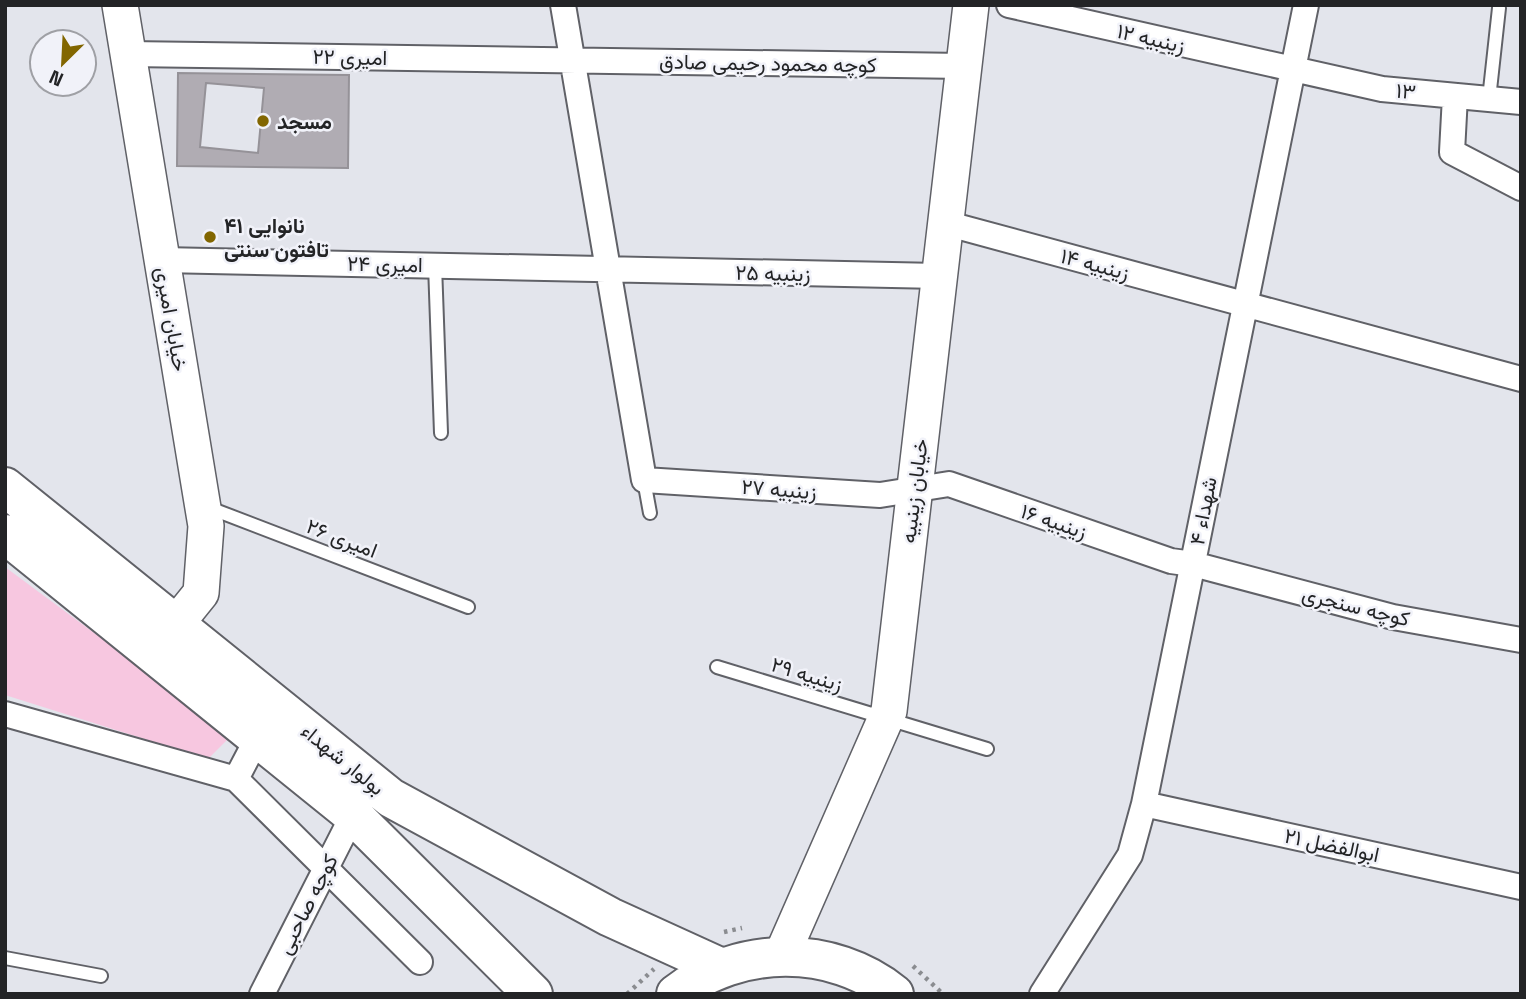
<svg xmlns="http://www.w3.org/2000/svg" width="1526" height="999" font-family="'Space Grotesk',Vazirmatn,sans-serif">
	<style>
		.green { fill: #f7c7e0 }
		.building { fill: #b0acb3; stroke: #959298; stroke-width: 2; fill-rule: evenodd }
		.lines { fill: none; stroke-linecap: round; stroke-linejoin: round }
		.lane-casing { stroke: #606167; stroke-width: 16 }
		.street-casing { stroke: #606167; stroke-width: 28 }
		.secondary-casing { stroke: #606167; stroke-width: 38 }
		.primary-casing { stroke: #606167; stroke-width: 42 }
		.path { stroke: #8a8c90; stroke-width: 4.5; stroke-dasharray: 3.5 5; stroke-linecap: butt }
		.lane { stroke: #fff; stroke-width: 12 }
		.street { stroke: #fff; stroke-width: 24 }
		.secondary { stroke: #fff; stroke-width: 35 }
		.primary { stroke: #fff; stroke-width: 38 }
		.poi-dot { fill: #826600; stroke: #f1f2f9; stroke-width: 2.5 }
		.labels { text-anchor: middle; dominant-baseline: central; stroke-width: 5; stroke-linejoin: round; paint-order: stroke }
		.street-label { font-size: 21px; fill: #232426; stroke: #f1f2f9 }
		.poi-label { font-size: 21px; font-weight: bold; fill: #232426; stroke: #f1f2f9; text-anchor: start }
	</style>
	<rect width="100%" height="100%" fill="#e3e5ec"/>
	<path class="green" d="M5,567L232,735L208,759L5,695Z"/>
	<path class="building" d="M178,73L349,75L348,168L177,166ZM206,83L264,88L258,153L200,147Z"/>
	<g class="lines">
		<g class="lane-casing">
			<path id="lane" d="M1489,99L1499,8
				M435,265L441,433
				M644,480L650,513
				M207,507L468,607
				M717,667L987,749
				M5,958L101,976"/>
		</g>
		<g class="street-casing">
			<path id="street" d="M563,5L644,480L880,495L949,484L1171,561L1193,564L1393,617L1521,640
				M1009,5L1382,89L1521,102
				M128,54L964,66
				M1455,96L1452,152L1521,188
				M945,223L1521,379
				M162,260L939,276
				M5,714L236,779L420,962
				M236,779L258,737
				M1144,804L1521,887
				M262,994L353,815
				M1042,994L1130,855L1144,804L1306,5"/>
		</g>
		<g class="secondary-casing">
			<path id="secondary" d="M120,5L206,526L201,593L176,624
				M781,957L889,711L971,5"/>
		</g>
		<g class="primary-casing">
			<path id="primary" d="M5,487L391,798L610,917L722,968
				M5,534L353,815L533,994
				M676,994C739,945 832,944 894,994"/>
		</g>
		<path class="path" d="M724,932L742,928
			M913,966L943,994
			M627,994L654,969"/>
		<use href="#lane" class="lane"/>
		<use href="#street" class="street"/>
		<use href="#secondary" class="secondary"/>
		<use href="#primary" class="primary"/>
	</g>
	<g class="poi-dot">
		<circle cx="263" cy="121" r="7"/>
		<circle cx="210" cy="237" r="7"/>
	</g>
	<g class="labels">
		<g class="street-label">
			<text transform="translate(1151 38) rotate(13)">زینبیه ۱۲</text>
			<text transform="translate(350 57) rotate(1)">امیری ۲۲</text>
			<text transform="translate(768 63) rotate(1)">کوچه محمود رحیمی صادق</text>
			<text transform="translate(1406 91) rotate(6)">۱۳</text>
			<text transform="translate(385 264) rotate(1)">امیری ۲۴</text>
			<text transform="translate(1095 264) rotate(15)">زینبیه ۱۴</text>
			<text transform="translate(773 273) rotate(1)">زینبیه ۲۵</text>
			<text transform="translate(172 319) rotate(80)">خیابان امیری</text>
			<text transform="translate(779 489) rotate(4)">زینبیه ۲۷</text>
			<text transform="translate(914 491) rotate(-83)">خیابان زینبیه</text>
			<text transform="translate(1203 511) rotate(-79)">شهداء ۴</text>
			<text transform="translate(1054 521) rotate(19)">زینبیه ۱۶</text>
			<text transform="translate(342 538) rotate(21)">امیری ۲۶</text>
			<text transform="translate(1356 606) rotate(14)">کوچه سنجری</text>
			<text transform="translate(807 674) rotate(17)">زینبیه ۲۹</text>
			<text transform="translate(343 759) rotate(39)">بولوار شهداء</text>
			<text transform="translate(1332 845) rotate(12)">ابوالفضل ۲۱</text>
			<text transform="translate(307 904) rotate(-63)">کوچه صاحبی</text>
		</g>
		<g class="poi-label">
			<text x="277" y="121">مسجد</text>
			<text x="224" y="225">نانوایی ۴۱<tspan x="224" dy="24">تافتون سنتی</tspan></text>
		</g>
	</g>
	<rect width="1526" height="999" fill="none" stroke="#232426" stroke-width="14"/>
	<g transform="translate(63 63) rotate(204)"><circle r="33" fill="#f1f2f9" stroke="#9fa0a5" stroke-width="2"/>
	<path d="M0-5L12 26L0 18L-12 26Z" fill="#826600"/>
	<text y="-10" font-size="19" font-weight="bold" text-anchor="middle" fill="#232426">N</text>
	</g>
</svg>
